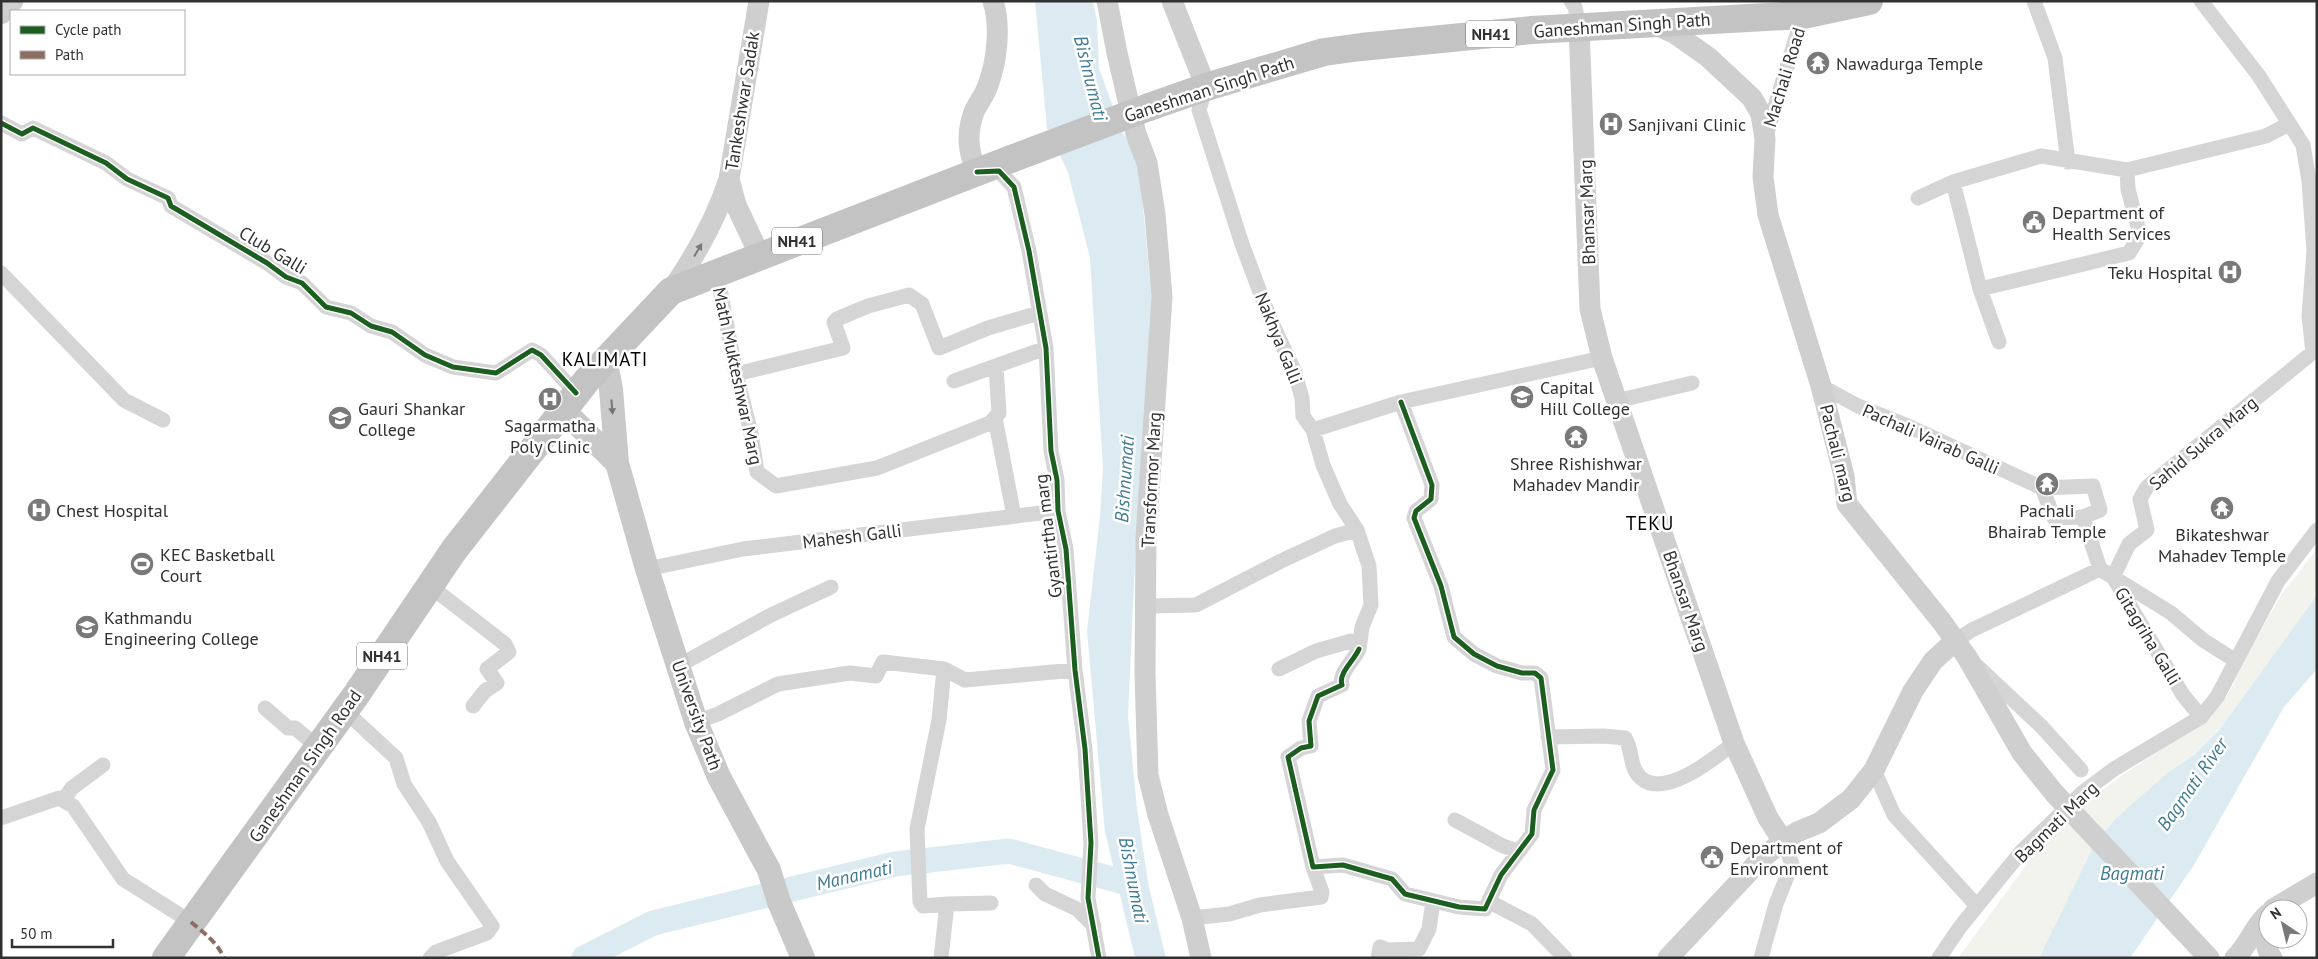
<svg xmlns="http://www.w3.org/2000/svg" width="2318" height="959" font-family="'PT Sans',sans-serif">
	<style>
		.green { fill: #f1f3ec }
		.water { fill: #dcebf2 }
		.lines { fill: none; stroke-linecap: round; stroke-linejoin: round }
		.river { stroke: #dcebf2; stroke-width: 25 }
		.street { stroke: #d5d5d5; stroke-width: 15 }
		.secondary { stroke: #cfcfcf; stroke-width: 21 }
		.primary { stroke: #c9c9c9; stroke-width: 24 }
		.highway { stroke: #c3c3c3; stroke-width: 28 }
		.secondary-bridge { stroke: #cfcfcf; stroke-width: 21 }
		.highway-bridge { stroke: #c3c3c3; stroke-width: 28 }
		.quiet { stroke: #8d6e63; stroke-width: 4; stroke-dasharray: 8 4; stroke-linecap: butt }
		.cycleway-casing { stroke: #fff; stroke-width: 8 }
		.cycleway { stroke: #1b5e20; stroke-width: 5 }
		.oneway { fill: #787878 }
		.oneway2 { fill: #757575 }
		.labels { text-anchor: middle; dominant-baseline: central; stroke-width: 5; stroke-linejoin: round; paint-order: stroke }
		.shield { fill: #fff; stroke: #6f6f6f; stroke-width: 1 }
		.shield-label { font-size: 16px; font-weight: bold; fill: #313131 }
		.street-label { font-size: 18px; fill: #313131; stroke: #fff }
		.poi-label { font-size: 18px; fill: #313131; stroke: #fff; text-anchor: start }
		.water-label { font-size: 19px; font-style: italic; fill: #3f7b93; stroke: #fff }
		.neighbourhood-label { font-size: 19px; letter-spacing: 1px; fill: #000; stroke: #fff }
	</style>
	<rect width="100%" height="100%" fill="#fff"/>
	<path class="green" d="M2317,549V595L2220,729L2195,754L2166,774L2114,820L2093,847L2039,958H1958L2044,841L2090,799L2124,774L2210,718L2229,693L2246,657L2282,594Z"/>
	<path class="water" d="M1035,1H1093L1097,21L1099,68L1122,132L1131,144L1140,174L1153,314L1137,518L1128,717L1137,808L1148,883L1166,958H1135L1105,832L1087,631L1100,517L1103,468L1090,258L1068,172L1047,128Z
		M2317,595V669L2284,707L2194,865L2130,958H2039L2093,847L2114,820L2166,774L2195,754L2220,729Z"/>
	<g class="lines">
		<path class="river" d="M584,958L653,923L895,864L1009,851L1131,884"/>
		<path class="street" d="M1571,1L1575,7L1579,27
			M2034,1L2055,58L2068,162
			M2201,1L2259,76L2303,145L2309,181L2314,251L2309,316L2313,353
			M1206,87L1199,110L1242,244L1270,319L1294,370L1302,398L1303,416L1313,430L1323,465L1340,504L1357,530
			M1,123L22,134L33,128L106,163L127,179L168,198L171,206L267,263L286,277L302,283L326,307L351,313L371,326L392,332L425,355L453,367L496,373L532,350L541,355L576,393
			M1766,136L1803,15
			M987,172L999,171L1014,187L1029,251L1046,348L1051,451L1057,480L1058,511L1066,549L1075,670L1085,749L1091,843L1088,898L1099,958
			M1953,182L1980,289L1999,342
			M1918,198L1953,182L2041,156L2127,170L2266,136L2289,124
			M1,273L124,400L163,420
			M717,273L736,374L751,433L757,472L776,486L877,468L990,423L999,413L996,367
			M1980,289L2129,253L2137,240L2139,231L2128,189L2127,170
			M736,374L843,348L834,322L837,319L868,306L909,295L922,304L939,348L988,328L1039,313
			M954,381L1046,348
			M1821,386L1858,406L1908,426L2042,488L2054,518L2083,517L2100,569
			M1616,401L1692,383
			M995,418L1014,516
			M1313,430L1401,402L1602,358
			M2042,488L2093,486L2100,510L2083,517
			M647,569L743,549L1058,511
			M430,586L505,644L509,652L487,669L497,683L485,691L473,706
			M1146,606L1196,605L1281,561L1335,536L1357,530L1369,566L1371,605L1362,627L1359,649L1351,641L1316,651L1279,669
			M1955,641L1972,630L2100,569L2113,577L2129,544L2147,530L2140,499L2147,487L2317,349
			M1359,649C1354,661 1338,673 1342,685L1318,696L1309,721L1311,746L1301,748L1288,757L1313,867L1343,865L1392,879L1405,894L1459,907L1485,909L1501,875L1532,834L1534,810L1553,770L1541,678L1535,673H1522L1497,666L1474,654L1454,637L1441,586L1414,518L1416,511L1431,499L1432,485L1401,402
			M678,666L771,615L831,587
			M1977,666L2041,726L2081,770
			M265,708L288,728H295L319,748
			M345,711L396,758L404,784L429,822L447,861L492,926L487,933L436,952L430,958
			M2201,717L2183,695L2113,577L2171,613L2203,640L2236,661
			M696,722L718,714L778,684L850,673L876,676L883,662L944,669L965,680L1075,670
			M1548,737L1604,736L1625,738C1633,750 1629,768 1641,778C1665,799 1715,758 1734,743
			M1874,770L1894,815L1977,906
			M63,800L72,788L103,765
			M1,818L59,798L73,806L123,879L191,922
			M1455,820L1503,846L1518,851
			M1036,885L1045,894L1077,909L1094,926
			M1490,902L1532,924L1565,958
			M947,904L991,903
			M1192,918L1229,914L1260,905L1321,897L1322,892L1313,867
			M941,958L947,904L923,906L920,902L917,829L939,720L944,669
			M1378,958L1380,947L1387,950L1419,949L1429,929L1433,901
			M1761,958L1776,904L1792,864L1783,841
			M1939,958L1960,927L2021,852L2082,793L2114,769L2201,717L2217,697L2278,581L2317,530"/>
		<path class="secondary" d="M759,1L729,179L736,205L760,256
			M1107,1L1117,53L1136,134L1147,163L1155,214L1162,297L1146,537L1145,673L1148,775L1158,815L1192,918L1201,958
			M1172,1L1206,87
			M1,14L13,1
			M1651,23L1674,33L1708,57L1752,98L1761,114L1765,139L1763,177L1768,215L1821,386L1844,476L1847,504L1942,622L1967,657L2022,753L2055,794
			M1579,27L1590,309L1602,358L1734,743L1768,818L1783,841
			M977,172C968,152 966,134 974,112C978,103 985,95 988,85C997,61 1001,26 993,1
			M671,291C696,255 716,220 729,179
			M2273,909L2317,883
			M2268,939C2265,945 2268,952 2272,958
			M1668,958L1760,860L1783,841L1797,832L1819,823L1851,799L1874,770L1913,691L1933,661L1955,641
			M2235,958C2249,945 2254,926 2268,914"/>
		<path class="primary" d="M605,359L611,389L617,463L647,569L696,722L719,777L769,870L779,902L803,958
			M563,410L617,463"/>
		<path class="highway" d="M1149,107L1206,87L1324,52L1361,47L1532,30L1803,15L1869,1
			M166,958L356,695L454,550L587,380L671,291L1011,159"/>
		<path class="secondary-bridge" d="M2055,794L2209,958"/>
		<path class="highway-bridge" d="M1011,159L1149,107"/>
		<path class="quiet" d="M191,922C204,933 217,942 224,958"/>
		<g class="cycleway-casing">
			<path id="cycleway" d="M1,123L22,134L33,128L106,163L127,179L168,198L171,206L267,263L286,277L302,283L326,307L351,313L371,326L392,332L425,355L453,367L496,373L532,350L541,355L576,393
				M977,172L999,171L1014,187L1029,251L1046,348L1051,451L1057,480L1058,511L1066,549L1075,670L1085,749L1091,843L1088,898L1099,958
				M1359,649C1354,661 1338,673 1342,685L1318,696L1309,721L1311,746L1301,748L1288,757L1313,867L1343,865L1392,879L1405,894L1459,907L1485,909L1501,875L1532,834L1534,810L1553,770L1541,678L1535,673H1522L1497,666L1474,654L1454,637L1441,586L1414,518L1416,511L1431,499L1432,485L1401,402"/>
		</g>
		<use href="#cycleway" class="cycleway"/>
	</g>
	<defs><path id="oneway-solid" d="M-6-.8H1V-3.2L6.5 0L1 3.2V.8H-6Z" transform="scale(1.25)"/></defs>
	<use class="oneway" href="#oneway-solid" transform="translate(698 250) rotate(-59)"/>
	<use class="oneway2" href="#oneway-solid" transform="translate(612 407) rotate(85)"/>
	<defs>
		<g id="temple-disc" transform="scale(1.25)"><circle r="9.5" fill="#797979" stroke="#fff"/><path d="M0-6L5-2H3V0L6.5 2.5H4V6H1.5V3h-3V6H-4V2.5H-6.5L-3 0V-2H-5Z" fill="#fff"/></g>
		<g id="hospital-disc" transform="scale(1.25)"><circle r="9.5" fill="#797979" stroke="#fff"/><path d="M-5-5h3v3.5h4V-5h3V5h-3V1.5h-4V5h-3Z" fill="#fff"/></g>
		<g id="civic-disc" transform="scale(1.25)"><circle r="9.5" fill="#797979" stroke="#fff"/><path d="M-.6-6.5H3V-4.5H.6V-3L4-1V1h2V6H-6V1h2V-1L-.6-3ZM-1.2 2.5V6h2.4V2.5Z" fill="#fff"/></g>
		<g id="university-disc" transform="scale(1.25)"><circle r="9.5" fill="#797979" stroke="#fff"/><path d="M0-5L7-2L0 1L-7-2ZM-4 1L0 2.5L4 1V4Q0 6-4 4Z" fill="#fff"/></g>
		<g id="stadium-disc" transform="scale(1.25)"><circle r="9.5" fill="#797979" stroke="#fff"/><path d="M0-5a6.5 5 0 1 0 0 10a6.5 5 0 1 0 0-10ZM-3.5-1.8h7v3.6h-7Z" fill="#fff"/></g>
	</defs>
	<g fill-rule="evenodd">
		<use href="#temple-disc" x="1818" y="63"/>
		<use href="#hospital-disc" x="1611" y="124"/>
		<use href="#civic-disc" x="2034" y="222"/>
		<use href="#hospital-disc" x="2230" y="272"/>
		<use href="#university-disc" x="1522" y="397"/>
		<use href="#hospital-disc" x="550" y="399"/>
		<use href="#university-disc" x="340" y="418"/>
		<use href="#temple-disc" x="1576" y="437"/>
		<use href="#temple-disc" x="2047" y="484"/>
		<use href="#temple-disc" x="2222" y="508"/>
		<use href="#hospital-disc" x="39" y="510"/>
		<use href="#stadium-disc" x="142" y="564"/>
		<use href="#university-disc" x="87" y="627"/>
		<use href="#civic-disc" x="1712" y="857"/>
	</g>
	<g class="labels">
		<g class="shield">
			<rect x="1466" y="20.5" width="50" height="27" rx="4"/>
			<rect x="772" y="227.5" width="50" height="27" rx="4"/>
			<rect x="357" y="642.5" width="50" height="27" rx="4"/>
		</g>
		<g class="shield-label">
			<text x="1491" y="34">NH41</text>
			<text x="797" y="241">NH41</text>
			<text x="382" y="656">NH41</text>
		</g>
		<g class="street-label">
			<text transform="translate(1622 25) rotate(-4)">Ganeshman Singh Path</text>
			<text transform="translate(1784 77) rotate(-73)">Machali Road</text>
			<text transform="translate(1209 89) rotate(-18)">Ganeshman Singh Path</text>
			<text transform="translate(742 101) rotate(-81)">Tankeshwar Sadak</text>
			<text transform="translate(1587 212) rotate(-92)">Bhansar Marg</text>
			<text transform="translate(273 250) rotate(31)">Club Galli</text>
			<text transform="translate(1279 338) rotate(68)">Nakhya Galli</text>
			<text transform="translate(738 376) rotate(78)">Math Mukteshwar Marg</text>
			<text transform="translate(1931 439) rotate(24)">Pachali Vairab Galli</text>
			<text transform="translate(2203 443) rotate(-40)">Sahid Sukra Marg</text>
			<text transform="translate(1838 453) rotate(76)">Pachali marg</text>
			<text transform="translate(1151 480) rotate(-87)">Transformor Marg</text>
			<text transform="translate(852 536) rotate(-7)">Mahesh Galli</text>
			<text transform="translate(1048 536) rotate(-97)">Gyantirtha marg</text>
			<text transform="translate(1686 601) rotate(71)">Bhansar Marg</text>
			<text transform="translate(2148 636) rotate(59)">Gitagriha Galli</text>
			<text transform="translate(697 715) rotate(70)">University Path</text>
			<text transform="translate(305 766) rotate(-55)">Ganeshman Singh Road</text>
			<text transform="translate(2056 822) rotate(-44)">Bagmati Marg</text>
		</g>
		<g class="poi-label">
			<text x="1836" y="63">Nawadurga Temple</text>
			<text x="1628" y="124">Sanjivani Clinic</text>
			<text x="2052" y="212">Department of<tspan x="2052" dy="21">Health Services</tspan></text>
			<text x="2212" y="272" text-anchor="end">Teku Hospital</text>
			<text x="1540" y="387">Capital<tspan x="1540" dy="21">Hill College</tspan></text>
			<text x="358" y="408">Gauri Shankar<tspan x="358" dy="21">College</tspan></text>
			<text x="550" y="425" text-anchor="middle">Sagarmatha<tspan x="550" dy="21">Poly Clinic</tspan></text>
			<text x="1576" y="463" text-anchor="middle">Shree Rishishwar<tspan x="1576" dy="21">Mahadev Mandir</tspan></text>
			<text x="56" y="510">Chest Hospital</text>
			<text x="2047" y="510" text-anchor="middle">Pachali<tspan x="2047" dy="21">Bhairab Temple</tspan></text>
			<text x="2222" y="534" text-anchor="middle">Bikateshwar<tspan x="2222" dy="21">Mahadev Temple</tspan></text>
			<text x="160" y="554">KEC Basketball<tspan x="160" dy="21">Court</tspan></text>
			<text x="104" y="617">Kathmandu<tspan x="104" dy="21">Engineering College</tspan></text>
			<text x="1730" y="847">Department of<tspan x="1730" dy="21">Environment</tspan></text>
		</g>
		<g class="water-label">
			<text transform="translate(1091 78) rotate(76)">Bishnumati</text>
			<text transform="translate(1124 479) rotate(-86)">Bishnumati</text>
			<text transform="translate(2192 784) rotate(-55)">Bagmati River</text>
			<text x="2132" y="873">Bagmati</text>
			<text transform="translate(854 875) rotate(-13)">Manamati</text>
			<text transform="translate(1134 880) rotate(79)">Bishnumati</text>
		</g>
		<g class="neighbourhood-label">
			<text x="605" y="359">KALIMATI</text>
			<text x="1650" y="523">TEKU</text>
		</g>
	</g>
	<rect width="2318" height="959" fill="none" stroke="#313131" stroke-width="5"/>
	<rect x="10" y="10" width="175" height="65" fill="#ffffff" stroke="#adadad"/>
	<rect x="20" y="26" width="25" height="8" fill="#1b5e20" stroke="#adadad"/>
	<text x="55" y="35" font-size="15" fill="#313131">Cycle path</text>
	<rect x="20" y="51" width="25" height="8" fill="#8d6e63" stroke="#adadad"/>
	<text x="55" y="60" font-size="15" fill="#313131">Path</text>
	<g transform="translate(2283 924) rotate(325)"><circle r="24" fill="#ffffff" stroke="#adadad"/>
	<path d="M0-4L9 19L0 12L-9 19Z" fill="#797979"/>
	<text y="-8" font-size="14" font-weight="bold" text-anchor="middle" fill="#313131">N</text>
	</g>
	<path d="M12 939v8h101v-8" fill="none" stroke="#313131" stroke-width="2.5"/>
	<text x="20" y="939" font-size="15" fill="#313131" stroke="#ffffff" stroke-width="4" paint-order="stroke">50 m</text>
</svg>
